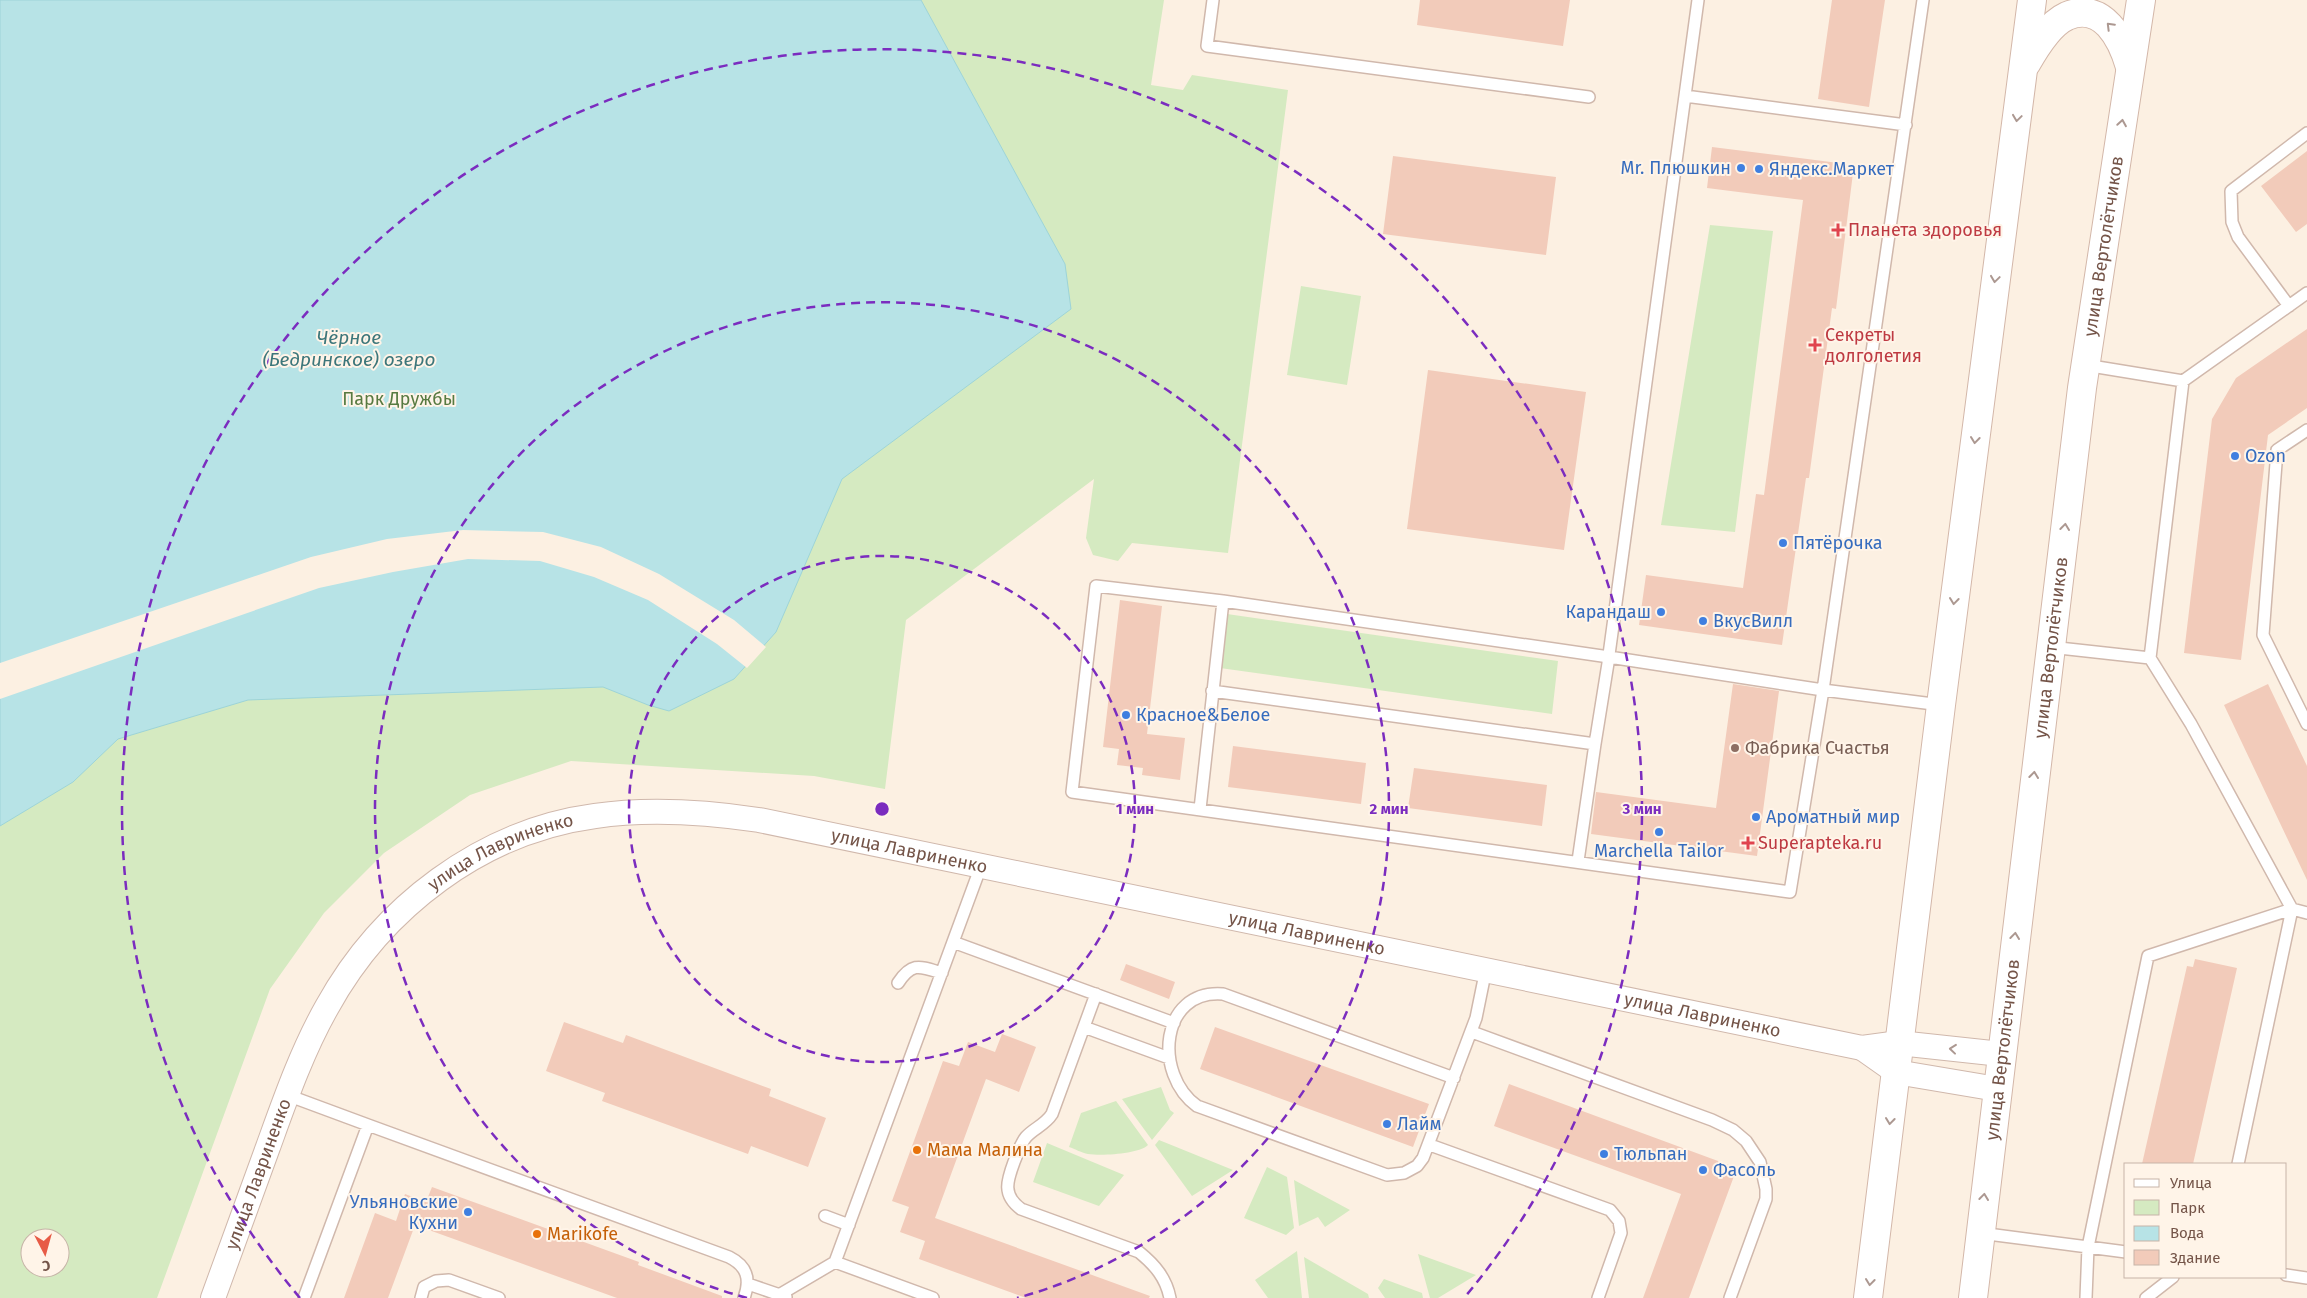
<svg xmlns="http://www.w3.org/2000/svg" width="2307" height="1298" font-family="'Fira Sans',sans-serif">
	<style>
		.green { fill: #d5eac1; fill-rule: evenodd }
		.water { fill: #b7e3e6; stroke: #9dd4d8 }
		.pier { fill: #fcf0e2 }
		.building { fill: #f2cbba }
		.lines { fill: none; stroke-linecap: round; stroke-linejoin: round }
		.lane-casing { stroke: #d0b8ac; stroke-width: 14 }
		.street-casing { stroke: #d0b8ac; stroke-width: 26 }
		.secondary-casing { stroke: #d3b7a9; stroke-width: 30 }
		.lane { stroke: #fff; stroke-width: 11 }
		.street { stroke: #fff; stroke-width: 24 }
		.secondary { stroke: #fff; stroke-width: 28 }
		.oneway { stroke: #ac9891 }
		.ring { fill: none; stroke: #7b2cbf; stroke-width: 2.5; stroke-dasharray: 9 6 }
		.shop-dot { fill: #3f7fe0; stroke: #fff4e8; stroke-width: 2 }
		.health-dot { fill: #e0444e; stroke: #fff4e8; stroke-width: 2 }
		.education-dot { fill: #8d6e63; stroke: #fff4e8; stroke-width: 2 }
		.food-dot { fill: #e8710a; stroke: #fff4e8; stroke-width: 2 }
		.labels { text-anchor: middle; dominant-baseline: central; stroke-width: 4; stroke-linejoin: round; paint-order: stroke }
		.shop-label { font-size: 18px; fill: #366cbe; stroke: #fff4e8; text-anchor: start }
		.health-label { font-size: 18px; fill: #be3a42; stroke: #fff4e8; text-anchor: start }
		.street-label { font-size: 18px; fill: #745448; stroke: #fff4e8 }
		.park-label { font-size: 18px; fill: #577a41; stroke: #fff4e8 }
		.education-label { font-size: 18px; fill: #785e54; stroke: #fff4e8; text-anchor: start }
		.food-label { font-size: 18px; fill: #c56008; stroke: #fff4e8; text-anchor: start }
		.water-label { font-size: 19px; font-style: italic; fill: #3c767a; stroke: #fff4e8 }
		.centre { fill: #7b2cbf; stroke: #fff4e8; stroke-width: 2.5 }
		.ring-label { font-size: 15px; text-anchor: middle; font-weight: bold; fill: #7b2cbf; stroke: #fff4e8; stroke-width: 4; stroke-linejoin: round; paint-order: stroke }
	</style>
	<rect width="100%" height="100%" fill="#fcf0e2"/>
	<path class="green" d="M0,0H1164L1151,85L1183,90L1192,75L1288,90L1228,553L1132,543L1118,561L1093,555L1086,538L1094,479L906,620L885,789L814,776L571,761L470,795L384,853L324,913L270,989L157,1298H0ZM30,1238H60V1268H30Z
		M1710,225L1773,231L1735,532L1661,525Z
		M1301,286L1361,296L1347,385L1287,375Z
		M1227,614L1558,661L1552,714L1220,668Z
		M1161,1087L1170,1110L1174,1113L1152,1140L1122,1099Z
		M1116,1101L1148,1145C1139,1154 1102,1156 1088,1154C1082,1153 1075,1149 1069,1147L1081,1113Z
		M1159,1140L1233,1170L1192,1196L1155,1145Z
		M1047,1143L1124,1175L1099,1206L1033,1182Z
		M1267,1167L1287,1177L1294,1228L1286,1235L1244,1218Z
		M1294,1180L1350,1210L1325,1227L1318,1217L1299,1226Z
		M1297,1251L1302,1298H1268L1255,1280Z
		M1418,1254L1476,1275L1438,1298H1430Z
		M1304,1257L1368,1294L1369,1298H1309Z
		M1384,1279L1422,1293L1423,1298H1385L1378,1288Z"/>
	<path class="water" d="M0,0H921L1065,264L1071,309L842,479L776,632L734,679L669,711L648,705L603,687L248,700L118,739L73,782L0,826Z"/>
	<path class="pier" d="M463,530L543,532L601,547L659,574L734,620L766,647L747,668L717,644L648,600L594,577L540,561L468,559L393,572L319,588L0,699V663L311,557L387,539Z"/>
	<path class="building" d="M1420,0H1570L1563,46L1417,25Z
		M1832,0H1885L1869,107L1818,99Z
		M1712,147L1854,165L1836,309L1832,308L1809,478H1806L1782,645L1639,625L1646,575L1743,588L1756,494L1764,495L1803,200L1707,188Z
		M2307,151V224L2296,232L2261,186Z
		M1393,156L1556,177L1546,255L1383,234Z
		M2307,329V408L2268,435L2241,660L2184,653L2212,419L2236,378Z
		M1428,370L1586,392L1564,550L1407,529Z
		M1120,600L1162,606L1147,734L1185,738L1180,780L1142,775L1143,768L1117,765L1119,749L1103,747Z
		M1733,684L1779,691L1757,856L1591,834L1596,792L1716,808Z
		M2268,684L2307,766V880L2224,705Z
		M1233,746L1366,763L1361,804L1228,787Z
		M1414,768L1547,785L1542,826L1408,808Z
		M2195,959L2237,968L2193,1164H2142L2187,966L2193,967Z
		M1126,964L1175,982L1169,999L1120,980Z
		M564,1022L623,1043L626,1035L771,1089L769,1096L826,1118L808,1167L751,1146L748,1154L602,1101L605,1093L546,1071Z
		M1215,1027L1429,1104L1413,1147L1200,1069Z
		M1002,1034L1036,1047L1019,1092L986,1079L935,1218L1150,1296L1149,1298H1026L919,1259L925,1241L900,1232L909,1207L892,1201L943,1061L959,1066L968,1042L995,1052Z
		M1509,1084L1737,1168L1689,1298H1643L1681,1194L1494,1126Z
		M432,1187L639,1262L638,1265L722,1296V1298H617L415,1225L388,1298H344L375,1213L396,1221L405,1194L426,1202Z"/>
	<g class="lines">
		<g class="lane-casing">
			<path id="lane" d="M1213,0L1207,46L1589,97
				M1923,0L1823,690L1941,705
				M1685,96L1906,125
				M2307,293L2183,381L2150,658L2191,724L2292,909L2307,913
				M2289,306L2238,237L2232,222L2231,191L2307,133
				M2085,365L2183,381
				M2307,430L2277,450L2263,635L2307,724
				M1223,601L1609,657
				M2050,647L2150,658
				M1608,662L1698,0
				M1200,809L1223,601L1096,586L1072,792L1790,892L1823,690L1609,657L1595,744L1212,691
				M1578,861L1596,737
				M953,942L1174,1023
				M898,983C912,962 919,966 942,973
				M1096,994L1052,1114C1045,1125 1034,1128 1026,1137C1020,1144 1018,1153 1014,1162C1007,1181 1002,1195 1021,1209L1139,1252C1155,1265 1166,1278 1170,1298
				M1084,1027L1169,1058
				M1472,1032L1712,1120L1733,1130L1746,1141L1760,1162L1766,1189V1199L1730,1298
				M1454,1078L1223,994C1160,989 1153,1074 1197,1106L1387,1175L1404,1173L1417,1166L1423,1158L1476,1018L1486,969
				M287,1095L368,1125L304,1298
				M368,1125L729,1257C747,1266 751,1279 744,1298
				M1430,1145L1610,1210L1619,1221L1621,1233L1598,1298
				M825,1216L849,1225
				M1980,1233L2088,1247L2086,1298
				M2126,1252L2088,1247L2148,956L2292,909L2238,1164
				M835,1262L933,1298
				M2286,1275L2307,1278
				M748,1284L786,1297
				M779,1295L835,1262L981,866
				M421,1298L424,1287L436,1281L449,1280L499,1298
				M2146,1298L2173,1277"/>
		</g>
		<g class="street-casing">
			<g id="street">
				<path d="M1862,1048L1896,1072L1997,1089"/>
				<path id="s1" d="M213,1298C231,1248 250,1197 268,1147C285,1100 302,1051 327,1007C382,907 482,831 595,816C650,808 705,812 759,820L1862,1048L1899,1043L2001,1054"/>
			</g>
		</g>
		<g class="secondary-casing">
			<g id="secondary">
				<path d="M2026,64C2035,48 2049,24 2067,16C2103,1 2122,39 2130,67"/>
				<path d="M1868,1298L1941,705L2032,0"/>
				<path id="s2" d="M1973,1298L2082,388L2141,0"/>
			</g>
		</g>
		<use href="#lane" class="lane"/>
		<use href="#street" class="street"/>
		<use href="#secondary" class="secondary"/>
	</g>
	<defs><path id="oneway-chevron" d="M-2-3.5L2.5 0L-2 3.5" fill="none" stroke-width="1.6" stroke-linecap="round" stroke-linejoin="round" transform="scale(1.25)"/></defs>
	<g class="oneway">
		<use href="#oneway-chevron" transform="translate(2110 26) rotate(-135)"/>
		<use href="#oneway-chevron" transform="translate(2017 118) rotate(98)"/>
		<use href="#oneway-chevron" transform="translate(2122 123) rotate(-81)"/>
		<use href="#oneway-chevron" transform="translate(1995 279) rotate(98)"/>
		<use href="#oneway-chevron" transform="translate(1975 440) rotate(97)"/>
		<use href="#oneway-chevron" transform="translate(2065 527) rotate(-83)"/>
		<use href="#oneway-chevron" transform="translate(1954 601) rotate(97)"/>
		<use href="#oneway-chevron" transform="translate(2034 775) rotate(-83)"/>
		<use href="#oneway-chevron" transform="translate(2015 936) rotate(-83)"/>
		<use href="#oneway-chevron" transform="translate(1953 1049) rotate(-174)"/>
		<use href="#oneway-chevron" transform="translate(1890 1121) rotate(97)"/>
		<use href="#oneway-chevron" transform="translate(1984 1197) rotate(-83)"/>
		<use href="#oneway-chevron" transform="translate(1870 1282) rotate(97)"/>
	</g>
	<g class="ring">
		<circle cx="882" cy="809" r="253"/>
		<path d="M747 1298A507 507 0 1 1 1017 1298"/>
		<path d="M300 1298A760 760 0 1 1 1464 1298"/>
	</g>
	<g class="shop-dot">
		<circle cx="1741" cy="168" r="5"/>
		<circle cx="1759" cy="169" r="5"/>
		<circle cx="2235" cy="456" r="5"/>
		<circle cx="1783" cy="543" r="5"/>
		<circle cx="1661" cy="612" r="5"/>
		<circle cx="1703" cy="621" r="5"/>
		<circle cx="1126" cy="715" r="5"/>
		<circle cx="1756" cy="817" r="5"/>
		<circle cx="1659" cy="832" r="5"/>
		<circle cx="1387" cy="1124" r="5"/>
		<circle cx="1604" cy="1154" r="5"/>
		<circle cx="1703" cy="1170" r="5"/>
		<circle cx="468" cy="1212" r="5"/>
	</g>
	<g class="health-dot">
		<path d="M1835.5 222.5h5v5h5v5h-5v5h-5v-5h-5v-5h5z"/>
		<path d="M1812.5 337.5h5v5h5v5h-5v5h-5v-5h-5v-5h5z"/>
		<path d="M1745.5 835.5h5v5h5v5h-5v5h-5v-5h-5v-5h5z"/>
	</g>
	<circle class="education-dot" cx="1735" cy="748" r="5"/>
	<g class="food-dot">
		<circle cx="917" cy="1150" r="5"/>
		<circle cx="537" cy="1234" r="5"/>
	</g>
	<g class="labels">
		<g class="shop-label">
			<text x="1731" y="168" text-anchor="end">Mr. Плюшкин</text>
			<text x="1769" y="169">Яндекс.Маркет</text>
			<text x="2245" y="456">Ozon</text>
			<text x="1793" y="543">Пятёрочка</text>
			<text x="1651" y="612" text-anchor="end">Карандаш</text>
			<text x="1713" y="621">ВкусВилл</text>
			<text x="1136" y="715">Красное&amp;Белое</text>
			<text x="1766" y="817">Ароматный мир</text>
			<text x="1659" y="851" text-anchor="middle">Marchella Tailor</text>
			<text x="1397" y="1124">Лайм</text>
			<text x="1614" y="1154">Тюльпан</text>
			<text x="1713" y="1170">Фасоль</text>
			<text x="458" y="1202" text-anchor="end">Ульяновские<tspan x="458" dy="21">Кухни</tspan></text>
		</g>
		<g class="health-label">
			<text x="1848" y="230">Планета здоровья</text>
			<text x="1825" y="335">Секреты<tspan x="1825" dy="21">долголетия</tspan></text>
			<text x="1758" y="843">Superapteka.ru</text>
		</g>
		<g class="street-label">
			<text stroke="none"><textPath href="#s2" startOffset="1060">улица Вертолётчиков</textPath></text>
			<text stroke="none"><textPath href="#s2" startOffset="655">улица Вертолётчиков</textPath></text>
			<text stroke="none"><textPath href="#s1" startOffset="972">улица Лавриненко</textPath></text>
			<text stroke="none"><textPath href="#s1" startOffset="552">улица Лавриненко</textPath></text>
			<text stroke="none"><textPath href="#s1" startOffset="1378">улица Лавриненко</textPath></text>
			<text stroke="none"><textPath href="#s1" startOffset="1782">улица Лавриненко</textPath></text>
			<text stroke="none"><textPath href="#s2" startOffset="250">улица Вертолётчиков</textPath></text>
			<text stroke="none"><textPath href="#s1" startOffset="132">улица Лавриненко</textPath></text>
		</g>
		<g class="park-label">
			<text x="399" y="399">Парк Дружбы</text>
		</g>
		<g class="education-label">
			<text x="1745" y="748">Фабрика Счастья</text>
		</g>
		<g class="food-label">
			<text x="927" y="1150">Мама Малина</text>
			<text x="547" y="1234">Marikofe</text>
		</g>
		<g class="water-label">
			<text x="349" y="337">Чёрное<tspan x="349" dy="22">(Бедринское) озеро</tspan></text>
		</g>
	</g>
	<circle cx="882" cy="809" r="8" class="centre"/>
	<g class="ring-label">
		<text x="1135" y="814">1 мин</text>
		<text x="1389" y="814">2 мин</text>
		<text x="1642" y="814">3 мин</text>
	</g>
	<rect x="2124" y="1163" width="162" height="115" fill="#fff4e8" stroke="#c7b4a8"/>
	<rect x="2134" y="1179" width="25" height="8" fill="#ffffff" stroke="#c7b4a8"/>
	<text x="2170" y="1188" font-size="15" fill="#745448">Улица</text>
	<rect x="2134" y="1200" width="25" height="15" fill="#d5eac1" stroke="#c7b4a8"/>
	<text x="2170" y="1213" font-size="15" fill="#745448">Парк</text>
	<rect x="2134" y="1226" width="25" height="15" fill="#b7e3e6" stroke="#c7b4a8"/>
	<text x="2170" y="1238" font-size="15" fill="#745448">Вода</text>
	<rect x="2134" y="1250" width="25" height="15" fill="#f2cbba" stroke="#c7b4a8"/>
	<text x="2170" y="1263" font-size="15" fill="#745448">Здание</text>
	<g transform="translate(45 1253) rotate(174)"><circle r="24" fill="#fff4e8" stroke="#c7b4a8"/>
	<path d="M0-4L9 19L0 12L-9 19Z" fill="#e75b46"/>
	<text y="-8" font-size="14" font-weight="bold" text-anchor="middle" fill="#745448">С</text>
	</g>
</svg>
